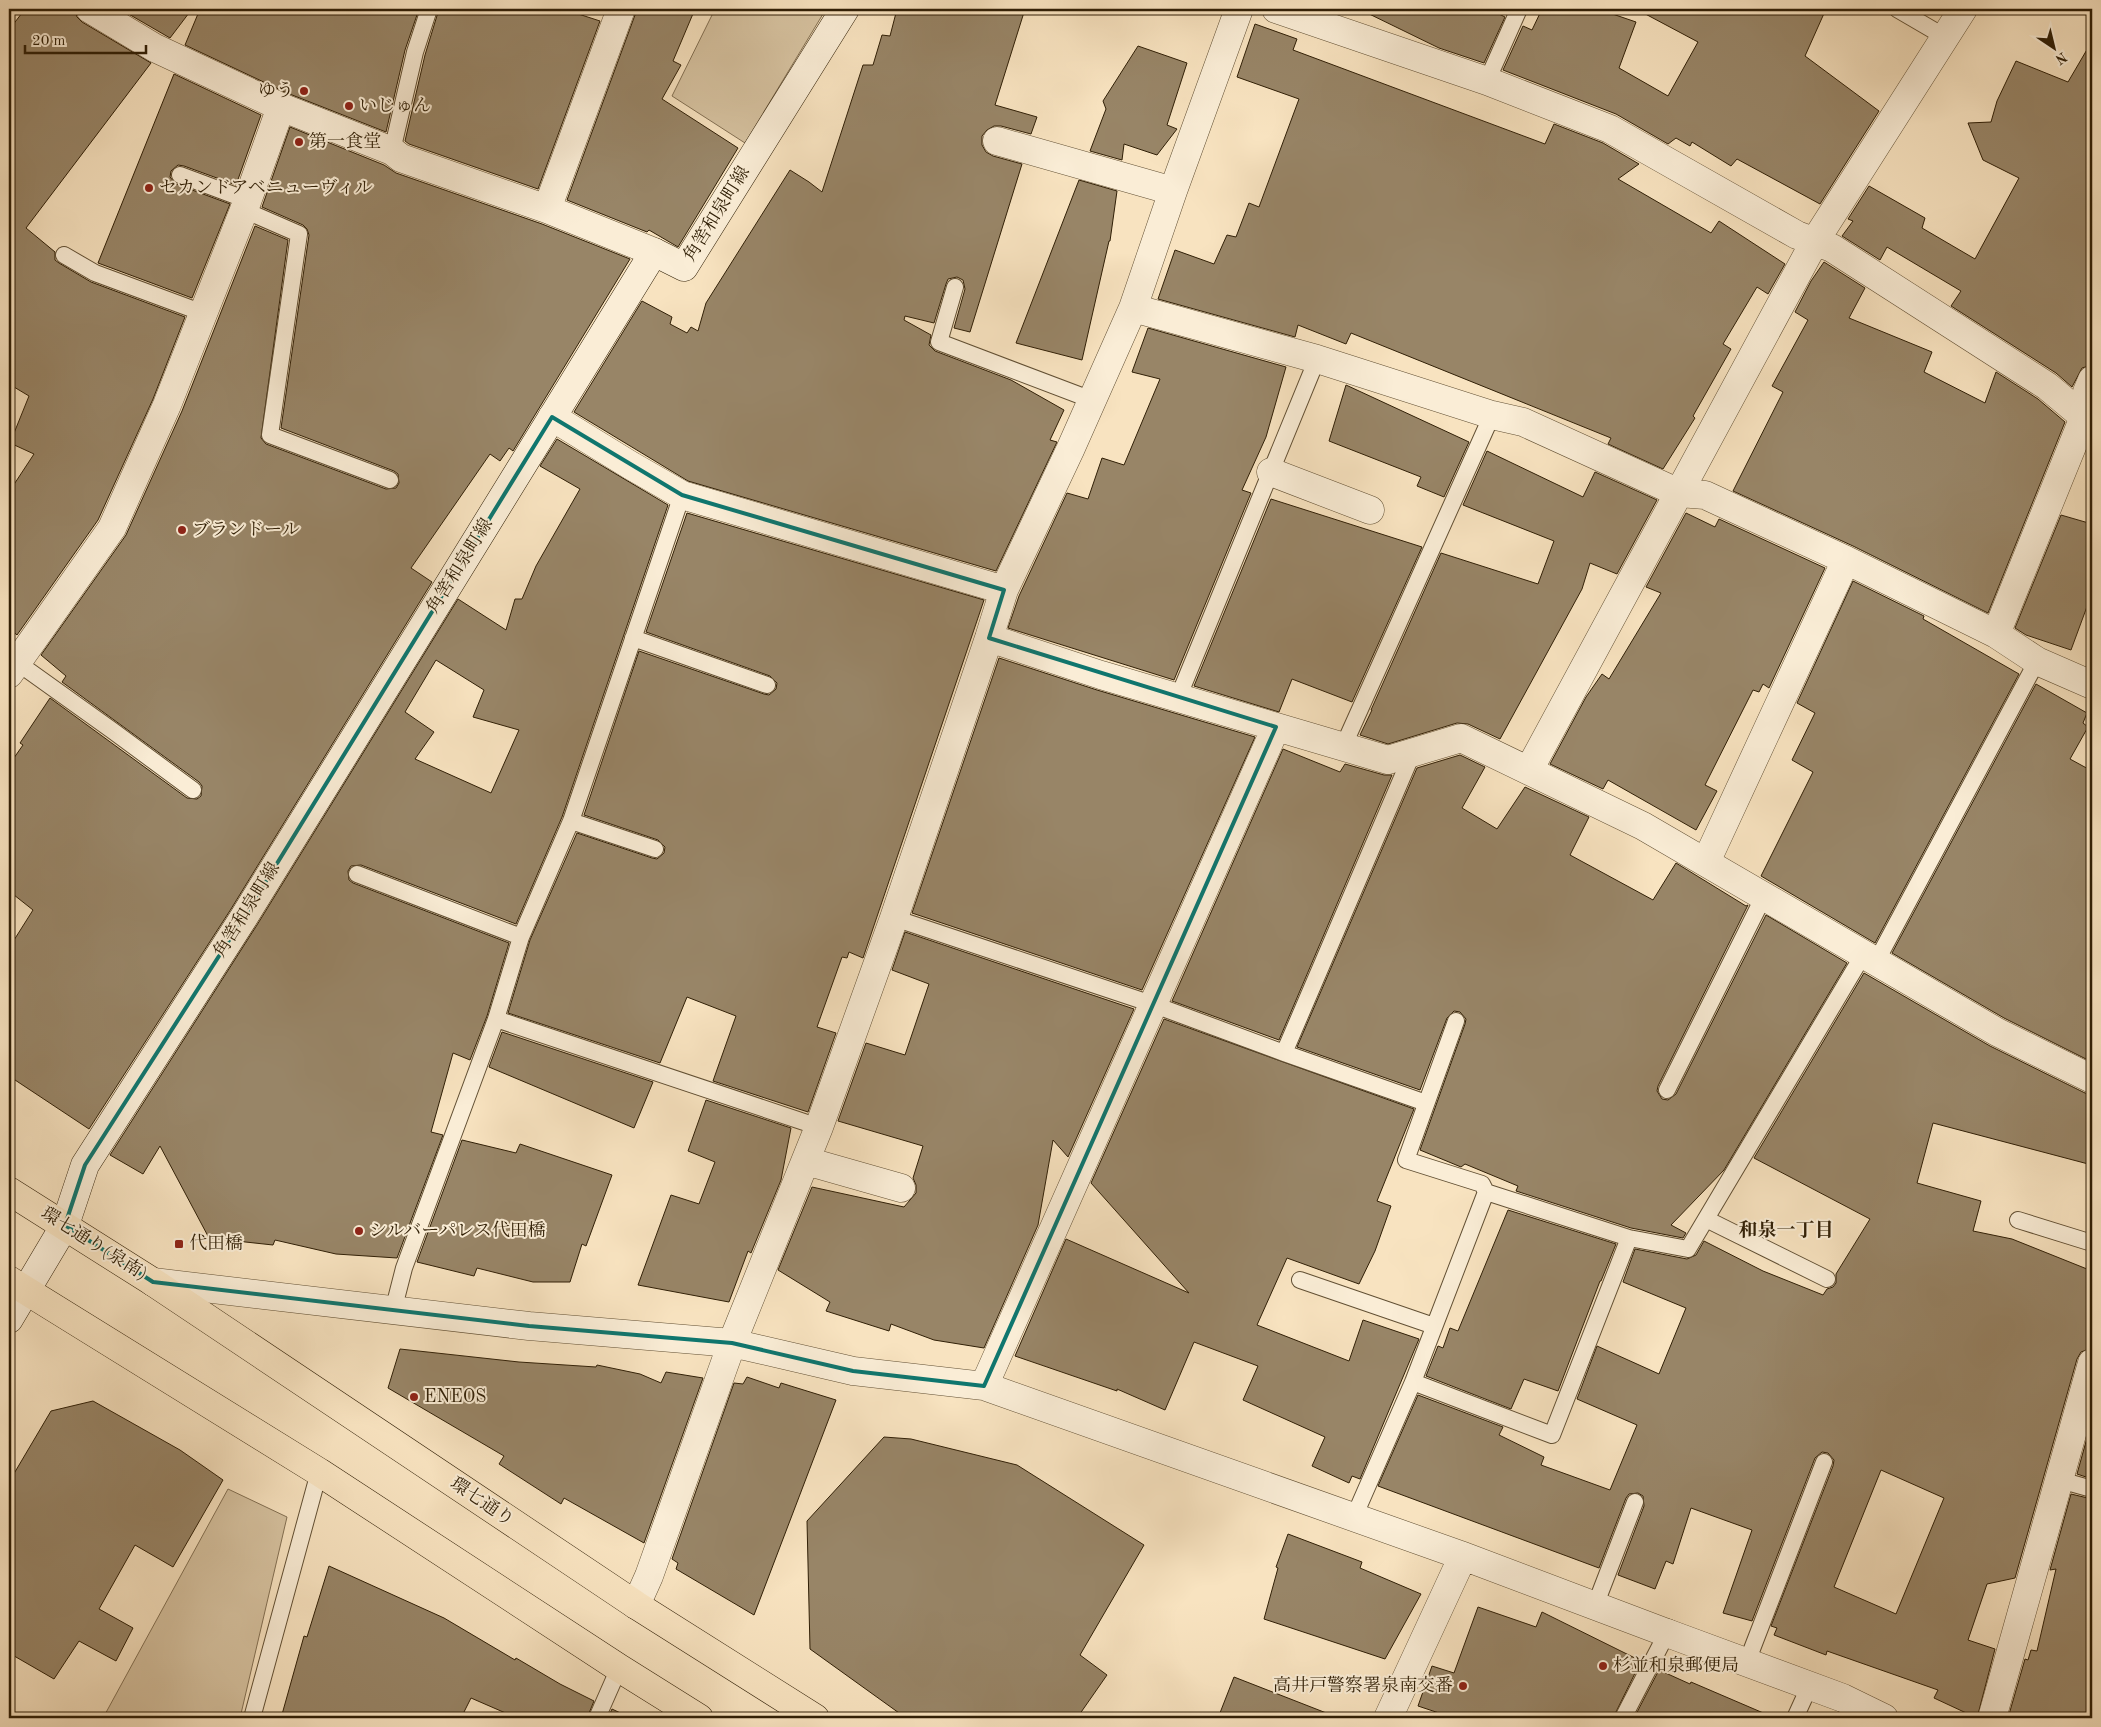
<svg xmlns="http://www.w3.org/2000/svg" width="2101" height="1727" font-family="'Old Standard TT','Noto Serif JP',serif">
	<style>
		.green { fill: #d6c2a0; stroke: #837053 }
		.building { fill: #988567; stroke: #301f06; fill-rule: evenodd }
		.lines { fill: none; stroke-linecap: round; stroke-linejoin: round }
		.service-casing { stroke: #625034; stroke-width: 18 }
		.minor-casing { stroke: #625034; stroke-width: 29 }
		.tertiary-casing { stroke: #625034; stroke-width: 29 }
		.secondary-casing { stroke: #301f06; stroke-width: 29 }
		.primary-casing { stroke: #301f06; stroke-width: 29 }
		.service { stroke: #faedd6; stroke-width: 16 }
		.minor { stroke: #faedd6; stroke-width: 28 }
		.tertiary { stroke: #faedd6; stroke-width: 28 }
		.secondary { stroke: #faedd6; stroke-width: 28 }
		.primary { stroke: #f8e3c0; stroke-width: 28 }
		.marked { fill: none; stroke: #0f766e; stroke-width: 4; stroke-linejoin: round }
		.poi-dot { fill: #8f2418; stroke: #faedd6; stroke-width: 2 }
		.labels { text-anchor: middle; dominant-baseline: central; stroke-width: 4; stroke-linejoin: round; paint-order: stroke }
		.poi-label { font-size: 18px; fill: #301f06; stroke: #faedd6; text-anchor: start }
		.street-label { font-size: 18px; fill: #301f06; stroke: #faedd6 }
		.neighbourhood-label { font-size: 19px; font-weight: bold; fill: #301f06; stroke: #faedd6 }
	</style>
	<rect width="100%" height="100%" fill="#f8e3c0"/>
	<filter id="stains"><feTurbulence type="fractalNoise" baseFrequency=".004" numOctaves="4"/><feColorMatrix values="0 0 0 0 .2 0 0 0 0 .09 0 0 0 0 .02 0 0 0 .5 -.17"/></filter>
	<radialGradient id="worn" r=".72"><stop offset=".6" stop-color="#630" stop-opacity="0"/><stop offset="1" stop-color="#630" stop-opacity=".3"/></radialGradient>
	<path class="green" d="M715,9H826L745,143L672,96Z
		M228,1489L287,1517L240,1718H103Z"/>
	<path class="building" d="M25,9H74L77,17L82,22L151,63L26,228L55,252V260L59,263L91,282L185,317L153,399L98,520L17,635L9,628V492L34,454L10,443L29,396L9,384V30Z
		M120,9H192L170,38Z
		M200,9H419L405,50L386,132L287,93L185,45Z
		M439,9H563L600,21L538,189L409,144L405,141L425,55Z
		M641,9H695L673,61L681,65L662,99L738,148L678,247L649,230L647,232L567,200L635,15Z
		M897,9H1025L995,105L1037,117L1031,134L1001,126H994L987,130L982,136V145L986,152L993,156L1022,164L970,332L954,328L965,289L963,280L957,277L948,279L946,284L934,323L905,316L904,320L931,335L929,345L935,351L1011,380L1064,410L1050,440L1057,442L996,571L688,481L574,412L642,301L672,317L670,324L687,333L691,327L698,331L706,303L790,170L809,182L822,192L863,65H873L882,35L890,36Z
		M1359,9H1489L1505,17L1484,63L1439,48Z
		M1542,9H1598L1636,22L1619,68L1668,96L1698,42L1636,9H1826L1805,56L1879,111L1820,204L1737,159L1731,166L1692,142L1690,146L1676,138L1668,144L1616,114L1503,70L1523,26L1532,30Z
		M1255,24L1297,39L1293,50L1545,144L1554,124L1603,143L1639,164L1618,179L1711,233L1719,221L1785,264L1768,294L1757,287L1723,344L1731,349L1693,416L1695,418L1663,469L1608,444L1611,438L1351,333L1346,344L1298,325L1295,337L1158,299L1175,250L1214,264L1227,235L1236,237L1249,203L1259,207L1299,99L1237,77Z
		M2092,41V365L2082,368L2072,387L2056,373L1951,306L1961,291L1887,247L1880,260L1842,236L1853,221L1848,219L1869,186L1925,218L1922,228L1975,259L2019,178L1983,160L1968,123L1991,122L1997,101L2016,61L2068,82Z
		M1138,46L1187,63L1167,125L1177,129L1157,155L1124,144L1122,160L1090,151L1106,109L1103,101Z
		M174,74L261,115L236,185L184,166L178,165L171,171L170,177L176,184L230,204L192,298L98,263Z
		M290,127L384,165L396,173L542,224L630,259L513,451L509,448L500,461L490,454L411,568L432,582L231,909L89,1129L9,1076V948L33,910L9,891V765L23,745L20,743L50,698L187,798L197,799L201,796L202,786L199,782L62,682L66,676L41,655L126,535L182,411L255,226L288,240L261,438L266,444L386,489L396,488L399,483L398,474L394,471L281,428L309,235L307,229L303,225L262,207Z
		M1079,180L1117,191L1110,241H1109L1082,360L1016,343Z
		M1824,262L1865,288L1849,318L1932,352L1924,372L1985,403L1996,372L2038,399L2065,422L1988,613L1853,546L1733,491L1783,392L1772,386L1808,320L1795,312L1811,281Z
		M1148,328L1286,367L1266,437L1242,490L1251,493L1174,680L1008,628L1019,596L1067,493L1088,499L1102,458L1124,465L1160,379L1132,372Z
		M1346,385L1469,442L1444,497L1417,486L1421,477L1329,441Z
		M557,439L668,505L562,817L516,924L361,865L351,866L348,871L349,880L353,883L509,943L487,1016L470,1060L453,1053L431,1132L443,1135L397,1258L336,1254L275,1240L273,1245L209,1238L160,1146L143,1174L110,1155L257,925L458,599L506,630L515,599H522L536,566L580,489L540,466ZM436,660L484,690L473,717L519,730L491,793L415,759L434,732L405,712Z
		M1487,451L1583,497L1595,472L1657,500L1617,574L1590,563L1582,589L1500,739L1468,724L1457,723L1388,744L1360,735L1372,710H1371L1441,553L1538,584L1554,541L1463,505Z
		M1271,499L1422,547L1352,702L1292,679L1279,712L1194,686Z
		M687,513L984,600L863,958L849,952L847,958L842,957L817,1027L836,1033L808,1112L713,1081L736,1016L687,997L660,1063L508,1013L530,940L577,833L652,858L657,859L664,853L665,847L658,840L584,815L639,651L764,694L769,695L776,689L777,683L770,676L646,632Z
		M1686,513L1715,527L1719,519L1825,568L1769,688L1763,684L1759,692L1753,690L1705,785L1717,791L1696,830L1608,780L1603,789L1550,764L1586,697L1602,674L1609,679L1661,593L1646,587Z
		M2061,515L2092,524V593L2071,650L2026,635L2015,628Z
		M1853,581L1924,616L1923,619L2019,674L1875,943L1761,876L1813,772L1792,760L1815,713L1797,703Z
		M999,658L1097,690L1255,737L1142,990L912,913Z
		M2036,684L2087,713L2083,723L2088,727L2070,759L2092,771V1062L2004,1018L1892,953Z
		M1283,749L1340,772L1345,764L1384,775H1392L1279,1040L1172,1001Z
		M1460,755L1485,767L1462,808L1497,829L1525,787L1589,817L1570,855L1653,900L1676,863L1746,906L1748,905L1658,1086L1657,1091L1662,1099L1668,1100L1676,1094L1766,915L1847,963L1724,1170L1671,1225L1686,1233L1683,1238L1631,1228L1516,1191L1518,1186L1465,1164L1461,1167L1420,1150L1465,1024L1466,1019L1460,1012L1454,1011L1447,1018L1420,1090L1297,1047L1417,768Z
		M905,932L1134,1009L1068,1157L1053,1140L1038,1225L984,1348L934,1340L891,1324L889,1331L826,1311L830,1302L778,1270L812,1187L904,1207L916,1193V1185L913,1178L923,1146L838,1121L866,1043L905,1055L929,984L892,970Z
		M1864,973L1990,1046L2085,1093L2092,1095V1165L1933,1123L1917,1183L1981,1201L1973,1231L2012,1239L2092,1271V1348L2081,1352L2077,1359L2015,1578L1987,1584L1968,1640L1995,1649L1977,1718L1934,1698L1938,1690L1827,1651L1826,1655L1774,1635L1777,1628L1771,1626L1833,1466L1834,1460L1828,1453L1822,1452L1815,1458L1752,1621L1723,1613L1752,1530L1691,1508L1673,1564L1666,1561L1655,1589L1618,1575L1644,1506L1643,1496L1638,1493L1629,1494L1626,1498L1599,1568L1378,1486L1418,1395L1503,1427L1499,1435L1544,1457L1541,1465L1610,1490L1637,1425L1577,1399L1597,1346L1659,1374L1686,1308L1623,1282L1635,1249L1687,1259L1696,1255L1704,1241L1763,1271L1823,1295L1827,1289L1833,1287L1836,1283V1274L1870,1219L1754,1158ZM1881,1470L1944,1498L1896,1614L1834,1587Z
		M1164,1019L1414,1109L1377,1201L1391,1206L1375,1251L1359,1284L1287,1258L1257,1325L1349,1361L1363,1320L1419,1339L1360,1479L1352,1476L1349,1483L1312,1466L1325,1437L1243,1400L1258,1366L1194,1342L1165,1410L1117,1389V1391L1015,1356L1066,1239L1189,1293L1091,1183Z
		M502,1032L653,1082L634,1128L489,1067Z
		M706,1100L791,1128L781,1180L751,1253L748,1251L729,1302L638,1285L671,1195L699,1204L715,1162L688,1151Z
		M462,1140L516,1153L520,1144L612,1175L586,1246L582,1244L570,1282H533L477,1268L474,1276L417,1262Z
		M1508,1210L1616,1244L1601,1281H1600L1558,1391L1524,1379L1511,1409L1426,1376L1438,1346L1443,1348L1450,1328L1458,1331Z
		M400,1349L519,1362L596,1367L597,1365L640,1374L661,1383L666,1372L703,1378L644,1543L564,1498L561,1504L499,1464L504,1456L388,1388Z
		M747,1377L779,1388L781,1383L836,1400L754,1615L676,1569L678,1563L672,1559L734,1383L743,1384Z
		M93,1401L180,1450L223,1480L173,1567L135,1545L99,1609L133,1628L116,1661L79,1641L54,1679L9,1653V1482L51,1411Z
		M2092,1420V1479L2077,1474Z
		M884,1437L911,1439L1017,1465L1144,1545L1080,1655L1107,1675L1077,1718H906L810,1649L807,1521Z
		M2071,1494L2092,1499V1718H2008L2025,1659L2028,1660L2031,1650L2037,1651L2056,1569L2050,1570Z
		M1288,1534L1362,1562L1360,1568L1421,1594L1385,1659L1264,1619L1278,1568L1276,1567Z
		M329,1566L444,1618L515,1660L516,1658L560,1684L594,1701L587,1718H517L471,1698L461,1718H281L304,1636L307,1637Z
		M1478,1607L1536,1627L1542,1612L1641,1661L1613,1718H1454L1418,1706L1432,1666L1454,1673Z
		M1659,1670L1690,1684L1691,1682L1775,1718H1634Z
		M1234,1677L1334,1716L1333,1718H1218Z
		M612,1709L631,1718H608Z"/>
	<g class="lines">
		<g class="service-casing">
			<path id="service" d="M1897,9L1945,37
				M1487,81L1519,9
				M392,151L415,52L429,9
				M180,175L247,200
				M244,210L299,234L270,435L390,480
				M64,255L95,273L203,313
				M955,287L939,342L1092,400
				M633,638L767,685
				M11,658L113,731L193,790
				M1178,698L1317,359
				M1343,747L1492,415
				M571,821L655,849
				M357,874L521,937
				M894,918L1152,1004L1284,1053L1426,1103
				M1876,962L2037,661
				M496,1019L819,1127
				M1456,1021L1406,1160L1482,1184L1486,1192L1629,1238L1688,1249L1863,955
				M1284,1053L1413,752
				M1667,1090L1764,896
				M1706,1219L1827,1279
				M2018,1220L2092,1243
				M1300,1280L1434,1326
				M393,1311L404,1268L496,1019L521,937L571,821L682,495
				M1413,1382L1552,1435L1629,1238
				M2060,1480L2092,1489
				M1354,1517L1413,1382L1486,1192
				M1595,1606L1635,1502
				M1747,1662L1824,1462
				M252,1718L319,1472
				M597,1718L619,1668
				M1623,1718L1667,1633
				M1795,1718L1810,1685"/>
		</g>
		<g class="minor-casing">
			<path id="minor" d="M90,9L155,48L281,107L392,151L401,158L547,209L654,252
				M1276,9L1487,81L1610,129L1797,235L1832,248L2047,386L2084,417
				M997,141L1173,191
				M547,209L621,9
				M1133,308L1317,359L1492,415L1523,422L1679,493L1705,495L1846,560L1996,634L2037,661L2092,685
				M552,417L630,465L682,495L1004,590
				M1271,472L1370,510
				M1996,634L2084,417L2087,392L2092,380
				M989,638L1101,675L1388,760L1461,738L1643,826L1997,1032L2092,1079
				M9,674L112,528L167,405L244,210L281,107
				M1529,770L1815,241L1963,9
				M1706,862L1846,560
				M806,1161L901,1188
				M153,1282L529,1326L732,1343L853,1371L984,1386L1463,1556L1667,1633
				M984,1386L1276,727
				M636,1605L649,1576L732,1343L819,1127L894,918L989,638L1004,590L1070,450L1133,308L1173,191L1239,9
				M1388,1718L1463,1556
				M1992,1718L2092,1363"/>
		</g>
		<g class="tertiary-casing">
			<path id="tertiary" d="M1667,1633L1843,1698L1884,1718"/>
		</g>
		<g class="secondary-casing">
			<path id="secondary" d="M9,1319L65,1225L85,1165L244,917L654,252L684,267L845,9"/>
		</g>
		<g class="primary-casing">
			<path id="primary" d="M9,1191L153,1282L636,1605L815,1718
				M9,1280L319,1472L619,1668L699,1718"/>
		</g>
		<use href="#service" class="service"/>
		<use href="#minor" class="minor"/>
		<use href="#tertiary" class="tertiary"/>
		<use href="#secondary" class="secondary"/>
		<use href="#primary" class="primary"/>
	</g>
	<path class="marked" d="M552,417L682,495L1004,590L989,638L1276,727L984,1386L853,1371L732,1343L529,1326L153,1282L65,1225L85,1165L244,917Z"/>
	<g class="poi-dot">
		<circle cx="304" cy="91" r="5"/>
		<circle cx="349" cy="106" r="5"/>
		<circle cx="299" cy="142" r="5"/>
		<circle cx="149" cy="188" r="5"/>
		<circle cx="182" cy="530" r="5"/>
		<circle cx="359" cy="1231" r="5"/>
		<rect x="174" y="1239" width="10" height="10" rx="2.5"/>
		<circle cx="414" cy="1397" r="5"/>
		<circle cx="1603" cy="1666" r="5"/>
		<circle cx="1463" cy="1686" r="5"/>
	</g>
	<g class="labels">
		<g class="poi-label">
			<text x="294" y="91" text-anchor="end">ゆう</text>
			<text x="359" y="106">いじゅん</text>
			<text x="309" y="142">第一食堂</text>
			<text x="159" y="188">セカンドアベニューヴィル</text>
			<text x="192" y="530">ブランドール</text>
			<text x="369" y="1231">シルバーパレス代田橋</text>
			<text x="189" y="1244">代田橋</text>
			<text x="424" y="1397">ENEOS</text>
			<text x="1613" y="1666">杉並和泉郵便局</text>
			<text x="1453" y="1686" text-anchor="end">高井戸警察署泉南交番</text>
		</g>
		<g class="street-label">
			<text transform="translate(717 214) rotate(-58)">角筈和泉町線</text>
			<text transform="translate(460 566) rotate(-58)">角筈和泉町線</text>
			<text transform="translate(247 910) rotate(-58)">角筈和泉町線</text>
			<text transform="translate(94 1244) rotate(32)">環七通り(泉南)</text>
			<text transform="translate(482 1502) rotate(34)">環七通り</text>
		</g>
		<g class="neighbourhood-label">
			<text x="1786" y="1231">和泉一丁目</text>
		</g>
	</g>
	<rect width="2101" height="1727" fill="none" stroke="#f8e3c0" stroke-width="30"/>
	<rect x="10" y="10" width="2081" height="1707" fill="none" stroke="#301f06" stroke-width="2.5"/>
	<rect x="15" y="15" width="2071" height="1697" fill="none" stroke="#301f06"/>
	<g transform="translate(2054 48) rotate(145)" stroke="#faedd6" stroke-width="4" paint-order="stroke">
	<path d="M0-4L9 19L0 12L-9 19Z" fill="#301f06"/>
	<text y="-8" font-size="14" font-weight="bold" text-anchor="middle" fill="#301f06">N</text>
	</g>
	<path d="M25 45v8h121v-8" fill="none" stroke="#301f06" stroke-width="2.5"/>
	<text x="32" y="45" font-size="15" fill="#301f06" stroke="#faedd6" stroke-width="4" paint-order="stroke">20 m</text>
	<rect width="100%" height="100%" filter="url(#stains)"/>
	<rect width="100%" height="100%" fill="url(#worn)"/>
</svg>
